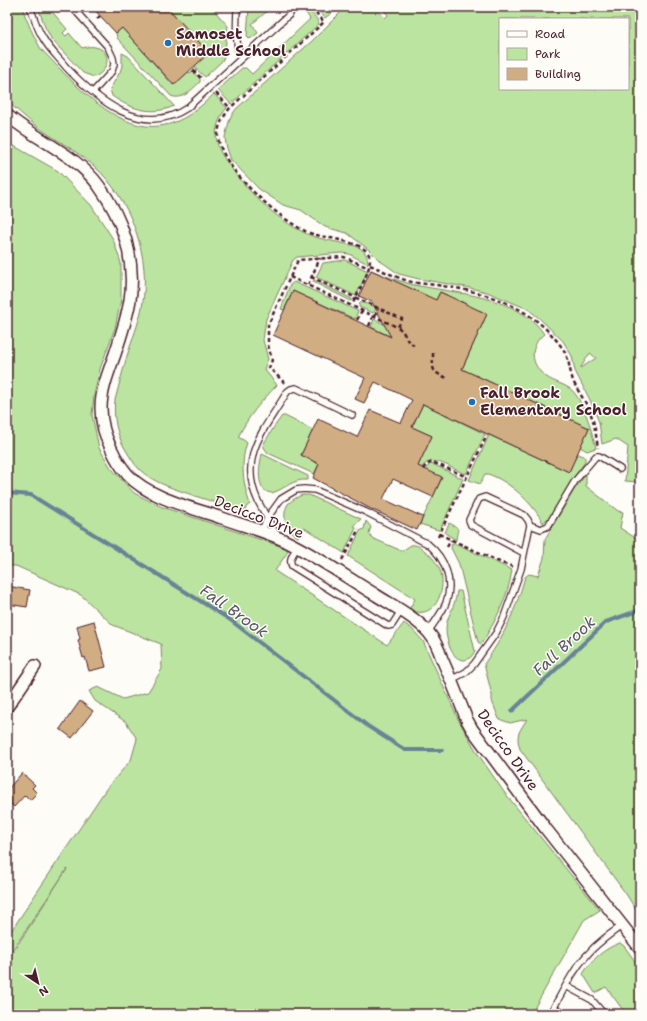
<svg xmlns="http://www.w3.org/2000/svg" width="647" height="1021" font-family="'Shantell Sans',sans-serif">
	<style>
		.green { fill: #bae4a0; stroke: #828266; fill-rule: evenodd }
		.lines { fill: none; stroke-linecap: round; stroke-linejoin: round }
		.stream { stroke: #698396; stroke-width: 4 }
		.building { fill: #d1ad83; stroke: #4a1f2b }
		.lane-casing { stroke: #4a1f2b; stroke-width: 8 }
		.street-casing { stroke: #4a1f2b; stroke-width: 14 }
		.path { stroke: #4a1f2b; stroke-width: 2.5; stroke-dasharray: 4 3; stroke-linecap: butt }
		.lane { stroke: #fdfcf7; stroke-width: 5.5 }
		.street { stroke: #fdfcf7; stroke-width: 11 }
		.poi-dot { fill: #1f6fb2; stroke: #fdfcf7; stroke-width: 1.5 }
		.labels { text-anchor: middle; dominant-baseline: central; stroke-width: 3; stroke-linejoin: round; paint-order: stroke }
		.poi-label { font-size: 15px; font-weight: bold; fill: #4a1f2b; stroke: #fdfcf7; text-anchor: start }
		.street-label { font-size: 15px; fill: #4a1f2b; stroke: #fdfcf7 }
		.water-label { font-size: 16px; font-style: italic; fill: #5c5969; stroke: #fdfcf7 }
	</style>
	<rect width="100%" height="100%" fill="#fdfcf7"/>
	<filter id="ink" filterUnits="userSpaceOnUse"><feTurbulence type="fractalNoise" baseFrequency=".025" numOctaves="2"/><feDisplacementMap in="SourceGraphic" scale="8" xChannelSelector="R" yChannelSelector="G"/><feConvolveMatrix kernelMatrix="1 2 1 2 8 2 1 2 1" color-interpolation-filters="sRGB"/></filter>
	<g filter="url(#ink)">
		<path class="green" d="M7,7H22C27,21 33,36 41,49C47,56 54,62 60,69C84,94 122,131 160,126C183,123 198,109 214,94L227,108C219,116 214,131 217,142C219,152 226,161 232,169C251,195 276,219 305,233C317,239 333,241 346,244C350,245 355,245 358,247C365,250 368,257 368,264L349,254L342,253L297,257L293,260L266,319L263,340L268,359L264,369L277,385C259,404 250,414 238,437L245,441L247,443C240,463 243,484 250,504L247,506L245,510L242,511C226,506 211,501 195,496C176,489 155,484 140,470C133,463 129,455 124,447C116,432 113,416 115,400C119,385 123,370 127,356C132,340 139,323 142,307C152,258 131,199 94,166C76,150 54,139 35,125C25,117 16,109 7,101Z
			M38,7H48L67,29L63,33L66,36L69,33L82,48C86,47 91,46 95,47C113,50 109,72 94,77L83,73L52,40L45,27Z
			M167,7H211L228,26L224,57L222,61L205,77L195,68L196,67L195,65L208,53Z
			M249,7H272L252,24L258,33L250,39L247,36Z
			M304,7H306C310,12 318,18 319,24L231,104L218,90L242,68H246L252,74L310,19L305,11Z
			M325,7H339L325,18L320,12Z
			M346,7H375L385,18L388,15L381,7H640V482L625,481L628,447L616,439L602,444L599,422L590,400L575,371L572,356L563,341L539,318L528,309L487,292L466,287L419,279L399,274L379,260L368,249L347,233L325,227L301,210L283,205L259,189L231,160L226,145L225,137L230,118L236,109L312,41ZM500,19H628V89H500ZM590,353L596,358L581,368V367Z
			M122,28L173,85L188,72L190,73L192,71L200,79V82C192,89 183,101 171,96L117,38L116,33Z
			M122,53L128,56L174,106C153,116 130,109 112,96L110,89L120,72L122,66Z
			M7,142L58,171L91,205L113,239L121,263V299L115,328L100,369L94,395L92,415L99,448L111,468L134,493L162,507L286,548L288,551L275,571L387,645L404,623L412,629L423,641L459,721L478,754L504,792L567,870L600,910L584,920L531,1014H7V961L67,869L7,958V937L106,789L131,760L137,739L126,722L95,701L89,691L98,687L123,699L148,692L162,669L161,644L113,625L81,595L16,566H7Z
			M345,260L368,271L356,296L316,277L323,263Z
			M371,270C385,276 399,281 414,285C454,293 520,296 544,334C529,346 530,364 545,376C556,384 569,384 576,395C587,411 591,430 596,448L587,451L580,447L589,428L462,369L487,314L479,310L478,312L464,306L466,303L462,301L460,304L446,298L447,295L440,292L424,324L427,296Z
			M314,280L352,299L351,301L313,282Z
			M294,282L358,311L355,319L293,291L284,310L281,309L290,285Z
			M360,302L374,306L376,309L373,313L359,307Z
			M374,319L396,330L405,343L371,327Z
			M423,404L485,434L466,474C452,470 433,452 421,468L418,466L432,436L412,427Z
			M282,416H285L313,430L301,455L319,464L314,474L268,453L265,449L263,445L274,427Z
			M489,435L569,472L577,453L585,457V462L571,481L551,515L543,523C533,503 509,481 488,474H485L480,484L469,480Z
			M262,454L308,476V480C292,479 287,488 272,493C255,492 259,466 262,454Z
			M430,464L435,465L463,479L440,530H438L420,524L442,478L425,470Z
			M586,474V486L618,511L623,512L620,528L640,541V916L626,894L520,749C515,734 520,731 527,719L510,723L499,719L492,701V695L484,664C504,637 516,609 525,577L529,574L538,576L544,558L545,539L574,490Z
			M302,495H309L361,519L354,525L356,528L344,553L303,527L298,537C286,531 281,515 288,504C292,500 297,497 302,495Z
			M366,521L371,527L369,533L372,538L402,551L411,545C416,544 421,547 425,551C432,556 438,564 441,573C446,592 434,621 410,610V608L415,599L348,556L360,531L364,529Z
			M449,523C462,529 457,529 456,540L445,533Z
			M452,544H457L512,570C508,597 496,621 481,644L478,642L459,564L451,548Z
			M457,591H461L475,651C472,656 470,660 463,660C456,659 453,654 450,648C439,619 454,616 457,591Z
			M620,943L624,946L640,968V1014H626L606,987L595,993L583,974C591,960 605,948 620,943Z"/>
		<g class="lines">
			<path class="stream" d="M7,493L31,495L229,619L369,727L405,750H442
				M512,711L606,622L640,610"/>
		</g>
		<path class="building" d="M92,7H167L209,53L174,85L122,28L116,33Z
			M371,270L436,300L440,292L487,314L462,369L589,428L569,472L423,404L412,427L432,436L418,466L442,477L433,497L393,479L383,499L423,517L417,530L371,509L313,478L319,464L301,455L318,419L357,437L370,410L401,423L412,400L375,382L364,403L355,399L365,378L273,335L293,291L391,337L372,302L359,296Z
			M7,586L30,590L27,607L7,604Z
			M94,621L106,667L89,671L85,657L83,658L78,640L80,639L77,626Z
			M80,701L93,711L72,738L60,729Z
			M22,773L35,785L32,788L37,793L30,800L25,795L14,807L7,800V790Z"/>
		<g class="lines">
			<g class="lane-casing">
				<path id="lane" d="M30,7C34,17 37,29 43,38C49,49 58,57 66,67C97,100 142,138 187,108L290,14L291,11V7
					M72,7L108,47L113,58L114,64L112,71L93,92
					M237,7C237,20 234,48 242,58
					M530,525L541,529L548,526L575,481L596,456H599L620,469
					M261,532L268,517L281,499L296,490L304,489L315,490L366,512L428,544C445,558 454,581 446,603C442,613 434,623 428,632
					M277,536C271,524 264,513 258,501C237,456 266,428 287,392L291,389L296,388L352,415
					M297,547C294,553 288,559 292,566L388,626L392,625L401,611
					M451,680L466,672L474,664L496,633L504,617L521,569L530,525L528,520L524,515L485,497L479,499L469,520L471,525L524,553
					M566,986L592,1000L604,1014
					M554,1008L566,1014
					M550,1014C562,994 571,972 587,955C597,943 610,934 623,925"/>
			</g>
			<g class="street-casing">
				<path id="street" d="M7,115C36,140 76,154 99,186C123,219 136,259 130,300C127,318 121,336 115,354C109,371 101,390 101,408C101,423 105,437 112,450C116,459 122,468 128,475C149,498 193,508 222,518C241,525 261,530 279,538C313,553 344,576 376,595C393,606 415,617 429,633C435,640 439,650 442,659C451,679 459,700 467,720L472,729L546,829L640,948
					M7,707L35,666"/>
			</g>
			<path class="path" d="M311,7L324,22L230,108C224,116 218,125 218,135C219,167 278,218 305,231C320,239 362,239 369,255C374,266 357,294 352,305
				M97,19L100,16
				M193,70L203,80
				M216,93L230,108
				M370,265C384,271 397,278 412,282C422,284 432,284 442,286C489,292 535,308 563,349C570,359 569,372 574,383C579,393 586,402 590,412C595,424 596,436 598,448
				M290,277L399,328C407,334 404,341 414,345
				M311,277L402,319L398,327
				M308,285L320,258
				M375,316L378,308
				M357,320L362,310
				M369,326L373,316
				M433,353C433,370 430,371 447,378
				M285,383L269,368L272,360L268,345V325L298,260L344,257L369,268
				M423,469L426,465L432,462L467,477
				M439,534L502,563L514,567
				M438,537L487,435
				M447,547L451,540
				M342,560L359,529"/>
			<use href="#lane" class="lane"/>
			<use href="#street" class="street"/>
		</g>
	</g>
	<g class="poi-dot">
		<circle cx="168" cy="43" r="4"/>
		<circle cx="472" cy="402" r="4"/>
	</g>
	<g class="labels">
		<g class="poi-label">
			<text x="176" y="34">Samoset<tspan x="176" dy="17">Middle School</tspan></text>
			<text x="480" y="393">Fall Brook<tspan x="480" dy="17">Elementary School</tspan></text>
		</g>
		<g class="street-label">
			<text transform="translate(259 517) rotate(21)">Decicco Drive</text>
			<text transform="translate(508 750) rotate(55)">Decicco Drive</text>
		</g>
		<g class="water-label">
			<text transform="translate(234 611) rotate(35)">Fall Brook</text>
			<text transform="translate(564 646) rotate(-43)">Fall Brook</text>
		</g>
	</g>
	<rect width="647" height="1021" fill="none" stroke="#fdfcf7" stroke-width="24"/>
	<rect x="12" y="12" width="623" height="997" fill="none" stroke="#4a1f2b" stroke-width="1.5" filter="url(#ink)"/>
	<rect x="499" y="18" width="130" height="72" fill="#fdfcf7" stroke="#b5a4a5"/>
	<rect x="507" y="31" width="20" height="6" fill="#fdfcf7" stroke="#b5a4a5"/>
	<text x="535" y="38" font-size="12" fill="#4a1f2b">Road</text>
	<rect x="507" y="48" width="20" height="12" fill="#bae4a0" stroke="#b5a4a5"/>
	<text x="535" y="58" font-size="12" fill="#4a1f2b">Park</text>
	<rect x="507" y="68" width="20" height="12" fill="#d1ad83" stroke="#b5a4a5"/>
	<text x="535" y="78" font-size="12" fill="#4a1f2b">Building</text>
	<g transform="translate(38 983) rotate(145)" stroke="#fdfcf7" stroke-width="3" paint-order="stroke">
	<path d="M0-3L7 15L0 10L-7 15Z" fill="#4a1f2b"/>
	<text y="-6" font-size="11" font-weight="bold" text-anchor="middle" fill="#4a1f2b">N</text>
	</g>
</svg>
